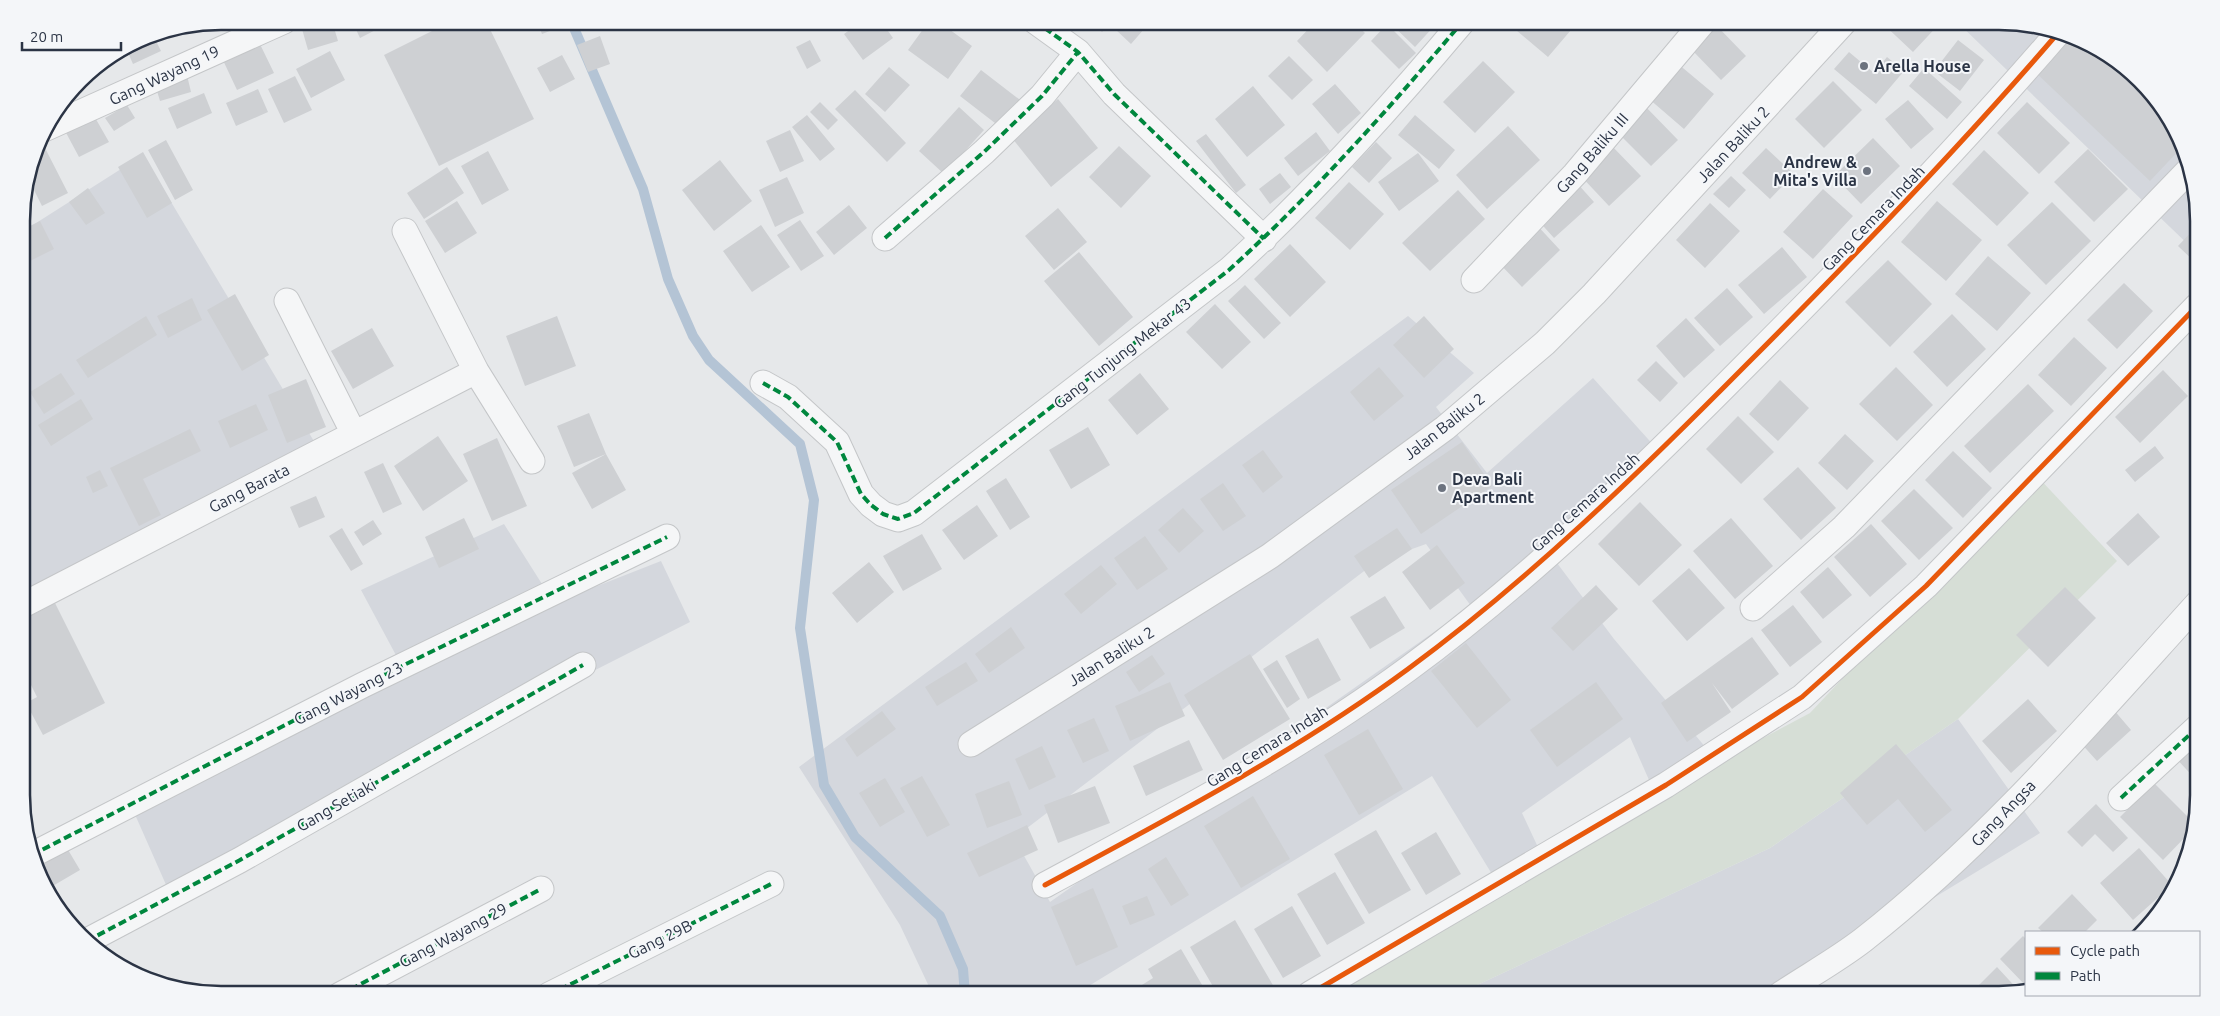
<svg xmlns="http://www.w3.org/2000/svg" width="2220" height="1016" font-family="Ubuntu,sans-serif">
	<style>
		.built { fill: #d4d7dd; fill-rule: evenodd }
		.green { fill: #d6ded6 }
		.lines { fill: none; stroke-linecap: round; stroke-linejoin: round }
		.stream { stroke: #b4c4d5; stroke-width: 10 }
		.building { fill: #ced0d3 }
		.minor-casing { stroke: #c4c6c8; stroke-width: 27 }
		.minor { stroke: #f5f6f7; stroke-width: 25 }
		.quiet { stroke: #00873e; stroke-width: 4; stroke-dasharray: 8 4; stroke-linecap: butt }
		.cycleway-casing { stroke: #f4f6f9; stroke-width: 8 }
		.cycleway { stroke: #e8590c; stroke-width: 5 }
		.poi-dot { fill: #6c737f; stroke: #f4f6f9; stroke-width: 2 }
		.labels { text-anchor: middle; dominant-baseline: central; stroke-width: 4; stroke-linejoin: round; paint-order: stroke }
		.poi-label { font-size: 16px; font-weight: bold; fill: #2b3445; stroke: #f4f6f9; text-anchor: start }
		.street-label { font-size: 16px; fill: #2b3445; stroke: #f4f6f9 }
		.rim { fill: none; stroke: #2b3445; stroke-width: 2.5 }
	</style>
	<rect width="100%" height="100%" fill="#e6e8ea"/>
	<path class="built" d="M1956,21H1999L2076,37L2121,63L2158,100L2184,145L2197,195V253Z
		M143,155L318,448L23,608L22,232Z
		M1408,316L1474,373L1436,407L1487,473L1593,378L1657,449L1545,547L1614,639L1718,762L1657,798L1630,737L1522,813L1543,858L1498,884L1432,776L1074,995H933L900,925L799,767ZM1426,544L1471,606L1050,902L1014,838L1376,562Z
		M504,524L554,603L661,561L690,622L167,887L133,810L405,672L361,590Z
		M1958,719L2040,833L1776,994H1458L1770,848Z"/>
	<path class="green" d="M2035,474L2117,561L1958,719L1770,848L1458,994H1324L1718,762L1810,713Z"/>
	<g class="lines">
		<path class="stream" d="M571,21L643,189L668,279L693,336L709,360L800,444L814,500L800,628L824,785L855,837L940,916L963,969L965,995"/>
	</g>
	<path class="building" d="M332,21L338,41L308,50L300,22Z
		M352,21H393L360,38Z
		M401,21H419L405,29Z
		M452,21H486L534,119L439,166L384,55Z
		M537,21H576L542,34Z
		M862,21H881L893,38L863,60L844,34Z
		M896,21H911L902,29Z
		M929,21H938L972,46L948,79L908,50Z
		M1092,21H1112L1102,32Z
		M1122,21H1151L1131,44L1115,29Z
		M1316,21H1353L1365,33L1327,72L1297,41Z
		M1388,21H1433L1436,24L1415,47Z
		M1513,21H1561L1571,30L1548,57L1510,25Z
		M1880,21H1942L1913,52Z
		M1387,24L1416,53L1399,69L1371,41Z
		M1715,24L1746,56L1721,80L1690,48Z
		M153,35L161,51L133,64L126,48L145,36Z
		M2067,35L2076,37L2121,63L2158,100L2184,145L2150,181L2033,70Z
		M600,36L610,64L588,72L577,45Z
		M257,38L274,73L237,90L221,56Z
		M810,40L821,61L807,69L796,47Z
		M1958,40L1984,60L1960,91L1934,71Z
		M330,51L345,80L311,98L296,69Z
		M1849,52L1874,73L1887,57L1904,71L1876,104L1834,69Z
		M562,55L575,79L550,92L537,68Z
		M1289,56L1313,80L1292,100L1268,76Z
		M109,59L111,63L90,72L89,71Z
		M1483,61L1515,92L1475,133L1443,102Z
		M1677,63L1714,94L1684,129L1648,98Z
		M889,67L910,85L885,112L865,94Z
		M1924,68L1962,102L1947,119L1909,86Z
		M981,70L1024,103L1004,130L960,96Z
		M186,71L191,92L160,101L154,81Z
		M295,76L312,110L284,123L268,89Z
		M1833,81L1862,110L1824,148L1795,119Z
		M1335,84L1361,113L1338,134L1312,104Z
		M1253,86L1285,125L1247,157L1215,119Z
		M258,89L268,112L236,126L226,103Z
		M855,90L906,143L887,162L835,109Z
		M204,93L212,113L177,129L168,108Z
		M1058,99L1098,148L1051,187L1012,138Z
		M1908,100L1934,129L1911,149L1885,119Z
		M820,102L838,120L828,130L810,112Z
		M2027,102L2070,143L2039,174L1997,133Z
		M1643,104L1678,140L1651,166L1616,131Z
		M127,105L135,118L114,131L105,118Z
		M959,107L984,130L944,174L919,151Z
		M93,114L109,142L79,157L64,129Z
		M807,115L835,149L820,161L792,127Z
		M1415,115L1455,150L1439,169L1398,135Z
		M1508,126L1540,160L1487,209L1456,175Z
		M790,130L804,161L780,172L766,141Z
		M1316,132L1330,151L1298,176L1284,158Z
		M1206,134L1246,185L1236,193L1196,141Z
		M1873,138L1900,166L1861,204L1834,176Z
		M166,140L193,190L175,200L148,150Z
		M1376,142L1392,158L1369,183L1352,167Z
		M1609,143L1641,176L1609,206L1578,173Z
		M1119,146L1151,176L1121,208L1089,177Z
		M45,148L68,193L42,206L29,180L37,151Z
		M1766,148L1794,174L1770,199L1742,173Z
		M2088,149L2128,189L2094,222L2054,182Z
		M1984,150L2029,193L1997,226L1952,184Z
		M488,151L509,190L482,205L461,166Z
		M143,152L172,203L147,218L118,167Z
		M1418,153L1439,181L1399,211L1378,182Z
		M720,160L752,201L714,231L682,190Z
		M447,167L464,193L424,219L407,193Z
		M1280,173L1291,187L1270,204L1259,189Z
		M1731,176L1746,190L1729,208L1713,194Z
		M787,177L804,213L775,227L759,190Z
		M1349,182L1384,214L1350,250L1315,218Z
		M1576,182L1594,202L1554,238L1536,218Z
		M88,188L105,213L86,225L69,202Z
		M1823,189L1853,216L1813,259L1783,232Z
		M1458,190L1485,219L1430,271L1402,243Z
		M457,201L477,233L445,253L425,221Z
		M1937,201L1982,240L1946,281L1901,242Z
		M2052,202L2091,241L2046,285L2007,245Z
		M1710,203L1740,231L1705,268L1676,240Z
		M849,205L867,228L834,255L816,232Z
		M1058,208L1087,242L1054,270L1025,236Z
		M800,220L824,256L801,271L777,235Z
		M40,221L54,249L24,264L22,230Z
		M1534,222L1560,250L1522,287L1496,260Z
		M761,225L790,267L752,292L723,251Z
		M2197,226V264L2178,246Z
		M1290,244L1326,282L1290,317L1254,279Z
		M1782,247L1807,277L1764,314L1738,285Z
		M1079,252L1133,317L1099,346L1044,281Z
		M1988,256L2031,293L1997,331L1955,294Z
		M1888,260L1932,304L1890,347L1845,302Z
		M2124,283L2153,311L2117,349L2087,320Z
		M1245,285L1281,323L1264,339L1228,301Z
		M1727,288L1753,317L1720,346L1694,318Z
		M235,294L269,355L242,371L207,310Z
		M192,298L202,320L168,338L157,316Z
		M1215,304L1251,342L1222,369L1186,332Z
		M1952,314L1986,349L1947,387L1913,352Z
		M146,316L157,335L88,378L76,360Z
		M557,316L576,366L525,386L506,336Z
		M1424,316L1454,349L1424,378L1393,345Z
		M1686,318L1715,350L1684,378L1656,346Z
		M372,328L394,366L353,389L331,351Z
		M2074,337L2107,368L2071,406L2038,375Z
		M1656,361L1678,383L1660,402L1637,380Z
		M1379,367L1404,396L1374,421L1350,392Z
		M1896,367L1933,405L1897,441L1859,404Z
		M2163,370L2188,396L2140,443L2115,417Z
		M61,373L75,394L44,414L30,392Z
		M1140,373L1169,409L1137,435L1108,400Z
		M306,379L326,427L287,443L268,395Z
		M1780,380L1809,408L1778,441L1749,414Z
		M2028,384L2054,411L1990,473L1964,446Z
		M81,399L93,419L51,446L38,425Z
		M22,401L28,415L22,418Z
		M256,404L268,430L230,448L218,421Z
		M589,413L606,454L574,467L557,426Z
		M1738,416L1774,452L1741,484L1706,449Z
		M1088,427L1110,465L1071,489L1049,450Z
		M190,429L201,451L143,479L161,515L139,526L110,468Z
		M1845,434L1874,461L1847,490L1818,463Z
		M438,436L468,481L423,511L394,466Z
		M497,438L527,506L492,521L463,454Z
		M1462,442L1492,486L1421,534L1391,490Z
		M2155,446L2164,458L2135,482L2125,470Z
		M1263,450L1283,477L1263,493L1242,465Z
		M1953,451L1992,488L1963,518L1925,480Z
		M606,454L626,490L592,509L572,473Z
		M383,463L402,504L383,513L364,472Z
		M1798,467L1836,508L1801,540L1763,499Z
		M100,470L108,486L93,493L86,477Z
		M1006,478L1030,517L1010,530L986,491Z
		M1223,483L1246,516L1223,531L1200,499Z
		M1914,489L1953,528L1919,560L1881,521Z
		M316,496L325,517L299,528L290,507Z
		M1640,502L1682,545L1639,586L1598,544Z
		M977,505L998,536L964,560L942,530Z
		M1183,508L1204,531L1179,553L1158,530Z
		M2138,513L2160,537L2128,566L2106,543Z
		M464,518L479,549L439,568L425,537Z
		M1731,518L1773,566L1735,599L1693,551Z
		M373,520L382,534L363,546L354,532Z
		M1871,524L1907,564L1870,597L1834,557Z
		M342,528L363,564L351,571L329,536Z
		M1397,528L1412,549L1369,578L1354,556Z
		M922,534L942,569L903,591L883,556Z
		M1145,536L1168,569L1137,590L1114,558Z
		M1437,545L1465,583L1430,610L1402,572Z
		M869,562L894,592L857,623L832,593Z
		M1101,565L1117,584L1081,614L1064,594Z
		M1828,567L1852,595L1823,619L1800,592Z
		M1689,568L1725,608L1687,641L1652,601Z
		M1596,585L1618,609L1573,651L1551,628Z
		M2065,587L2096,618L2048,667L2016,635Z
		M1385,596L1405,628L1370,649L1350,617Z
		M55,603L105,703L43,735L26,703L37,697L23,669V620Z
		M1793,605L1822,642L1790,667L1761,630Z
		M1011,627L1025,648L989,673L975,654Z
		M1752,637L1779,674L1732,709L1712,683L1731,712L1687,742L1661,703Z
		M1318,638L1341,680L1308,699L1285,656Z
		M1466,643L1511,700L1477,728L1431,671Z
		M1250,654L1290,719L1223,760L1184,695Z
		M1152,655L1165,674L1139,692L1126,672Z
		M1277,660L1300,699L1287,708L1263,669Z
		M966,662L978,681L937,706L925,687Z
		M1170,682L1185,716L1130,741L1115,706Z
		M1596,682L1623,719L1557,767L1530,730Z
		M2028,699L2057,731L2011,773L1982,741Z
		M2113,709L2131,730L2097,761L2078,740Z
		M882,711L896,729L857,757L845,739Z
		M1094,718L1109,751L1083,763L1067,730Z
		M1368,729L1403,789L1359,815L1324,755Z
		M2199,731V783L2173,755Z
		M1189,740L1203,770L1146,796L1133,766Z
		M1896,744L1952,810L1925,832L1898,799L1867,825L1840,793Z
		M1042,746L1056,777L1029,790L1015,759Z
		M922,776L950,825L927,837L900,788Z
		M885,778L905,812L880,827L859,793Z
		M1009,781L1022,815L987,828L975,794Z
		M2154,783L2193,822L2191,831L2163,860L2120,817Z
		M1095,786L1110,823L1058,843L1044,805Z
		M1253,796L1290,859L1241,888L1204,826Z
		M2096,804L2128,838L2113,852L2095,834L2082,847L2067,832Z
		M1027,825L1038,850L979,877L967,853Z
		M1376,830L1411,890L1369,914L1334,854Z
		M1436,832L1461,874L1426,895L1401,853Z
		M64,843L80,870L51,887L35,861Z
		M2139,848L2172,885L2133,920L2100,883Z
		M1166,857L1189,895L1171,906L1148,869Z
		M1335,872L1365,923L1327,945L1297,894Z
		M1093,888L1118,947L1076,966L1051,907Z
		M2072,894L2097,920L2085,932H2043L2038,928Z
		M1147,896L1155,915L1130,925L1122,906Z
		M1292,906L1321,956L1283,978L1254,929Z
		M1235,920L1274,987L1261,995H1218L1190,947Z
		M2023,936L2026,939V986L2000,959Z
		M1181,949L1208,995H1126L1153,978L1148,969Z
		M1997,967L2021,993L1972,994L1971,993Z"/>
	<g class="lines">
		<g class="minor-casing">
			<path id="minor" d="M1035,21L1078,52L1114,94L1264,239
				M44,129L284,21
				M405,231L476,371L532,461
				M885,238L984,152L1042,96L1078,52
				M1474,280L1575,174L1704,21
				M287,301L354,434
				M763,383L788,397L837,442L861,494L871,505L883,514L898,519L914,513L1229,270C1313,194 1390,108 1463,21
				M23,605L476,371
				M1753,608L1844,527L2190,169
				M971,744L1270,556L1445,428L1545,343L1594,294L1845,21
				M2121,798L2199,726
				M32,855L363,685L667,537
				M1045,885C1169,818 1294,753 1408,669C1529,580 1640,472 1746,365C1854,257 1959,148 2058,33
				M87,941L240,860L583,665
				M1310,994L1666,785L1802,697L1926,586L2197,306
				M1781,994C1808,976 1837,960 1863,940C1988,842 2092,720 2198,603
				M340,995L541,889
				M549,995L771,884"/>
		</g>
		<use href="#minor" class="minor"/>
		<path class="quiet" d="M1035,21L1078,52L1114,94L1264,239
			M885,238L984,152L1042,96L1078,52
			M763,383L788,397L837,442L861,494L871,505L883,514L898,519L914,513L1229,270C1313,194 1390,108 1463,21
			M2121,798L2199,726
			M32,855L363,685L667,537
			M87,941L240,860L583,665
			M340,995L541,889
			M549,995L771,884"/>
		<g class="cycleway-casing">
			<path id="cycleway" d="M1045,885C1169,818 1294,753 1408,669C1529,580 1640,472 1746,365C1854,257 1959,148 2058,33
				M1310,994L1666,785L1802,697L1926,586L2197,306"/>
		</g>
		<use href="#cycleway" class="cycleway"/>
	</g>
	<g class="poi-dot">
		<circle cx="1864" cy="66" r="5"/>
		<circle cx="1867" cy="171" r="5"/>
		<circle cx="1442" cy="488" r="5"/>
	</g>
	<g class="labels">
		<g class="poi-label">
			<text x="1874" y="66">Arella House</text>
			<text x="1857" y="162" text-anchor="end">Andrew &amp;<tspan x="1857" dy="18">Mita's Villa</tspan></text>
			<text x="1452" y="479">Deva Bali<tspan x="1452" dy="18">Apartment</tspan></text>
		</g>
		<g class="street-label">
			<text transform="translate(164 75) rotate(-25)">Gang Wayang 19</text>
			<text transform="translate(1733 144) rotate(-47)">Jalan Baliku 2</text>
			<text transform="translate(1592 153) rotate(-49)">Gang Baliku III</text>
			<text transform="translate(1873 218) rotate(-46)">Gang Cemara Indah</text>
			<text transform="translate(1122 353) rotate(-38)">Gang Tunjung Mekar 43</text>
			<text transform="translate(1444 426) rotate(-38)">Jalan Baliku 2</text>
			<text transform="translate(249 488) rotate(-27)">Gang Barata</text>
			<text transform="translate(1585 502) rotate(-42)">Gang Cemara Indah</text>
			<text transform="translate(1111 656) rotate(-32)">Jalan Baliku 2</text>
			<text transform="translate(348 693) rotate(-27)">Gang Wayang 23</text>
			<text transform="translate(1267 746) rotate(-32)">Gang Cemara Indah</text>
			<text transform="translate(336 805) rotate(-30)">Gang Setiaki</text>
			<text transform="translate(2003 813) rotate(-46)">Gang Angsa</text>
			<text transform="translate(453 935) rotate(-28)">Gang Wayang 29</text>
			<text transform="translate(660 939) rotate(-26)">Gang 29B</text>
		</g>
	</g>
	<path d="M0 0H2220V1016H0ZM221 30H1999A191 191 0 0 1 2190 221V795A191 191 0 0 1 1999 986H221A191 191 0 0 1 30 795V221A191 191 0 0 1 221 30Z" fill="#f4f6f9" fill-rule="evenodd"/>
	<path class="rim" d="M221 30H1999A191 191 0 0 1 2190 221V795A191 191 0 0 1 1999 986H221A191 191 0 0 1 30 795V221A191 191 0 0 1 221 30Z"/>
	<rect x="2025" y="931" width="175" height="65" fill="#f4f6f9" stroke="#a4a8b1"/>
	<rect x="2035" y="947" width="25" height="8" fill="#e8590c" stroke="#a4a8b1"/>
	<text x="2070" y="956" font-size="15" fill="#2b3445">Cycle path</text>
	<rect x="2035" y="972" width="25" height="8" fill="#00873e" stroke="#a4a8b1"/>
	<text x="2070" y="981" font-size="15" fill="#2b3445">Path</text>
	<path d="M22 42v8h99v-8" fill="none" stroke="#2b3445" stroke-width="2.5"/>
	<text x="30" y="42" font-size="15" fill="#2b3445" stroke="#f4f6f9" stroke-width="4" paint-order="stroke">20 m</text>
</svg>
